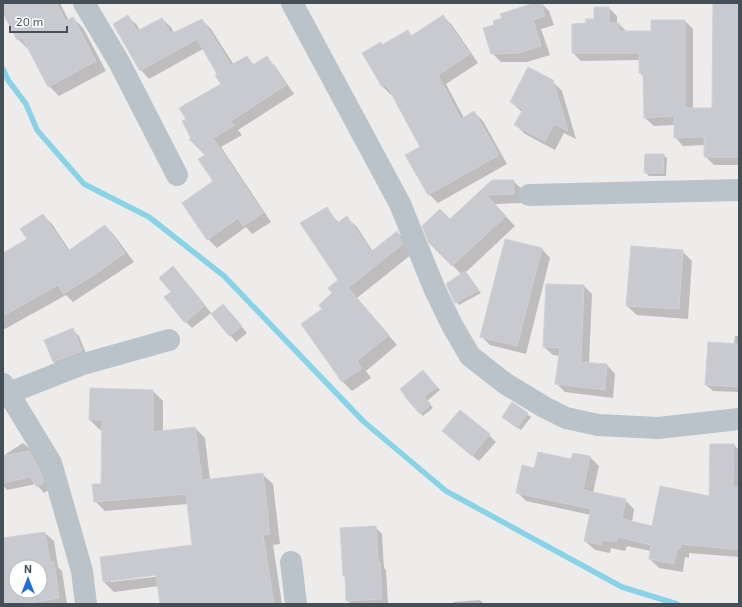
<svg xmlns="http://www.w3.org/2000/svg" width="742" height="607" font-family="'Exo 2',sans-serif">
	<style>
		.shadow { fill: #0003; fill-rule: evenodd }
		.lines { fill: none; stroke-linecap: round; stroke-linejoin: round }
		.stream { stroke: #88d3e7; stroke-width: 5.5 }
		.building { fill: #c8cad0; stroke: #cfd1d7; fill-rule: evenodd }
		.minor { stroke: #bac3ca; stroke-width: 22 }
	</style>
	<rect width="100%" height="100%" fill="#eeebeb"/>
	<path class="shadow" d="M3,3H60L69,21L73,18L83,28L106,71L59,96L49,86L29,48L28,49L18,39L3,10Z
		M538,3H541L549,11L554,25L541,29L550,55L527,62H501L492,53L495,26Z
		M714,3H739V165H714L705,156V145L683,146L675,137V125L654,126L645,118L644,77L640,73V60L581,61L573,53L587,24L595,20L609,8L617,16V24H619L627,32H652L685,21L693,29V109H713Z
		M443,16L452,25L478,63L446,84L464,118L474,112L483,121L507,164L438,203L429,194L421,147L393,94L391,95L382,86L380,43L383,46L408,32L413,37Z
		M128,17L137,25L140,31L162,19L171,27L174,33L202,20L211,29L234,65L247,57L254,65L266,57L275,66L294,94L238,130L242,135L221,147L271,222L252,234L246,227L217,248L208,239L215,182L206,155L193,138L187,119L222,85L219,74L203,49L149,79L141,70Z
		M552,81L562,91L576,139L564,133L555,150L525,134L516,125L522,112L511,102Z
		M663,155L667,158L666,176H649L645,172Z
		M492,181H513L523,190V203L494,204L515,226L465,273L481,293L459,305L456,302L461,274L430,242L450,220Z
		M326,208L339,223L347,218L357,227L373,252L397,232L407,241L412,254L357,298L397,345L366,371L371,378L352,391L343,382L302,325L324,309L334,293L339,280Z
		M43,215L52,224L70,251L105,226L114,235L134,262L73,302L66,295L3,330V254L28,240Z
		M506,240L542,249L550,258L526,354L490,345L481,336Z
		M682,251L692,261L688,319L637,315L627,306Z
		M179,274L212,314L223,305L247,333L236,342L211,313L192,328L186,322L172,292Z
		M584,286L592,294L589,364L607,365L615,374L613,398L565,392L556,383L560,356L553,355L544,347Z
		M72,329L79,336L88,358L60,368L54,362Z
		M735,336H739V392L713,391L706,385L734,345Z
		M426,374L440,390L427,401L433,408L423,416L406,397Z
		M153,391L163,401V432L195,428L205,438L210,480L262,474L273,484L280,544L273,545L282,604H161L159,586L114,592L104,582L193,546L188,504L105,511L95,501L102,485L103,430H100L90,420ZM161,574L162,576L111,582V580Z
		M513,404L531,417L521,430L506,420Z
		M489,435L496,442L479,461L450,438Z
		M23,443L30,449L46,476L50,489L44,493L36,484L7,490L3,485V456Z
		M734,445L739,450V557L689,553V558L685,557L683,572L659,568L650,559L651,551L627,546L625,551L611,548L610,553L595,550L585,541L591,515L526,501L517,492L535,469L590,457L599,466L593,493L625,500L634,509L632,522L652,527L710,497Z
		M376,528L382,534L384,568L386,570L388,604H351L347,600L346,578L344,576Z
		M45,533L54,541L58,567L62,571L67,604H3V539ZM16,567H40V591H16Z
		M480,600L484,604H454L453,602Z"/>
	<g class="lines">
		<path class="stream" d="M3,69L8,80L26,104L37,130L84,184L149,217L224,276L363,421L446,491L622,587L677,604"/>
	</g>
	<path class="building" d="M3,3H56L66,21L73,17L96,61L48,87L22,37L17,40L3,13Z
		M534,3H541L545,16L533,20L541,46L518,53L491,54L483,28L494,25L493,21L502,18L500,14Z
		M713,3H739V157H704V137L674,138V116L644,118L643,73H639V53H572V24L586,23V19H594V7H609V23H619V31H651V20H685V108H712Z
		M128,15L137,31L162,18L171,34L202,19L231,65L247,56L253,65L267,56L286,85L231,121L234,126L213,138L263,213L243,226L238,218L207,240L182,203L213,181L198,159L205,155L189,139L191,138L182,121L186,119L179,108L221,84L215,75L217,74L197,39L140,71L113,24Z
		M443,15L470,54L438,75L461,119L474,111L499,155L428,195L405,155L420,147L386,84L382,87L362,53L381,42L382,45L408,30L411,36Z
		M528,67L553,80L568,131L554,124L545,141L514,125L523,109L510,102Z
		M645,154H664L663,173H644Z
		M492,180H514V194L486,195L506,216L452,266L429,243L422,226L440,209L450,219Z
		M327,207L337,223L347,216L371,252L397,231L403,244L348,288L389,335L357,361L362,368L342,382L301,324L322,309L319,305L332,293L328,288L338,280L300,223Z
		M43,214L68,251L105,225L125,253L97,273L63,294L58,285L3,316V253L27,239L20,229Z
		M505,239L542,248L517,346L480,337Z
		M631,246L683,250L679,309L626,306Z
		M173,266L205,305L185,323L164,297L171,292L159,278Z
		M465,271L479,290L455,303L446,284Z
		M546,284L584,285L581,362L607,364L605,390L555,384L560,348L543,347Z
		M223,304L242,326L229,336L211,314Z
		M73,328L82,351L53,362L44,340Z
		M708,342L739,344V387L705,385Z
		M423,370L437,387L424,397L431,404L420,414L405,397V396L400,389Z
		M90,388L153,390V432L195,427L202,480L263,473L270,534L263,535L274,604H160L156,575L103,582L100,557L192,545L186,494L94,502L92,484H101L102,420H89Z
		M512,402L528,413L517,428L502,417Z
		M460,410L490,434L472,456L442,431Z
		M710,444H734L733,487H739V550L681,544L680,549L677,548L674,564L649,559L651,545L618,537L616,542L602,540L601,545L584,541L591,509L516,493L522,465L534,468L538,452L571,459L573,453L590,456L583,490L626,499L622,519L652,526L660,486L709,496Z
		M29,451L39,468L44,482L37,487L30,477L3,483V456Z
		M376,526L378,562H380L382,599L346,601L345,576H343L340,528Z
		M45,532L50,562H54L59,598L23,604H3V538ZM16,567H40V591H16Z"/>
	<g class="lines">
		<path class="minor" d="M84,3L119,62L177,175
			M292,3L400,204L435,290L452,325L470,356L506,384L544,407L566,418L598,425L658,428L739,419
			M529,195L739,190
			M3,384L51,463L82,571L86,604
			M9,393L80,365L169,340
			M291,562L296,604"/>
	</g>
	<rect width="742" height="607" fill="none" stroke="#454f57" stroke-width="8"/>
	<g transform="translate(28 579)"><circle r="19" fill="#ffffff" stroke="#b5b9bc"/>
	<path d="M0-3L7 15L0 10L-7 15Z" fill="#216ed3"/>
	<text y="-6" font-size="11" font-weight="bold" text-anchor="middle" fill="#454f57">N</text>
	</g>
	<path d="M10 26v6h57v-6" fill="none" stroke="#454f57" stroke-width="2"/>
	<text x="16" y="26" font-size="12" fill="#454f57" stroke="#ffffff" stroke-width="3" paint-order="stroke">20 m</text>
</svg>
